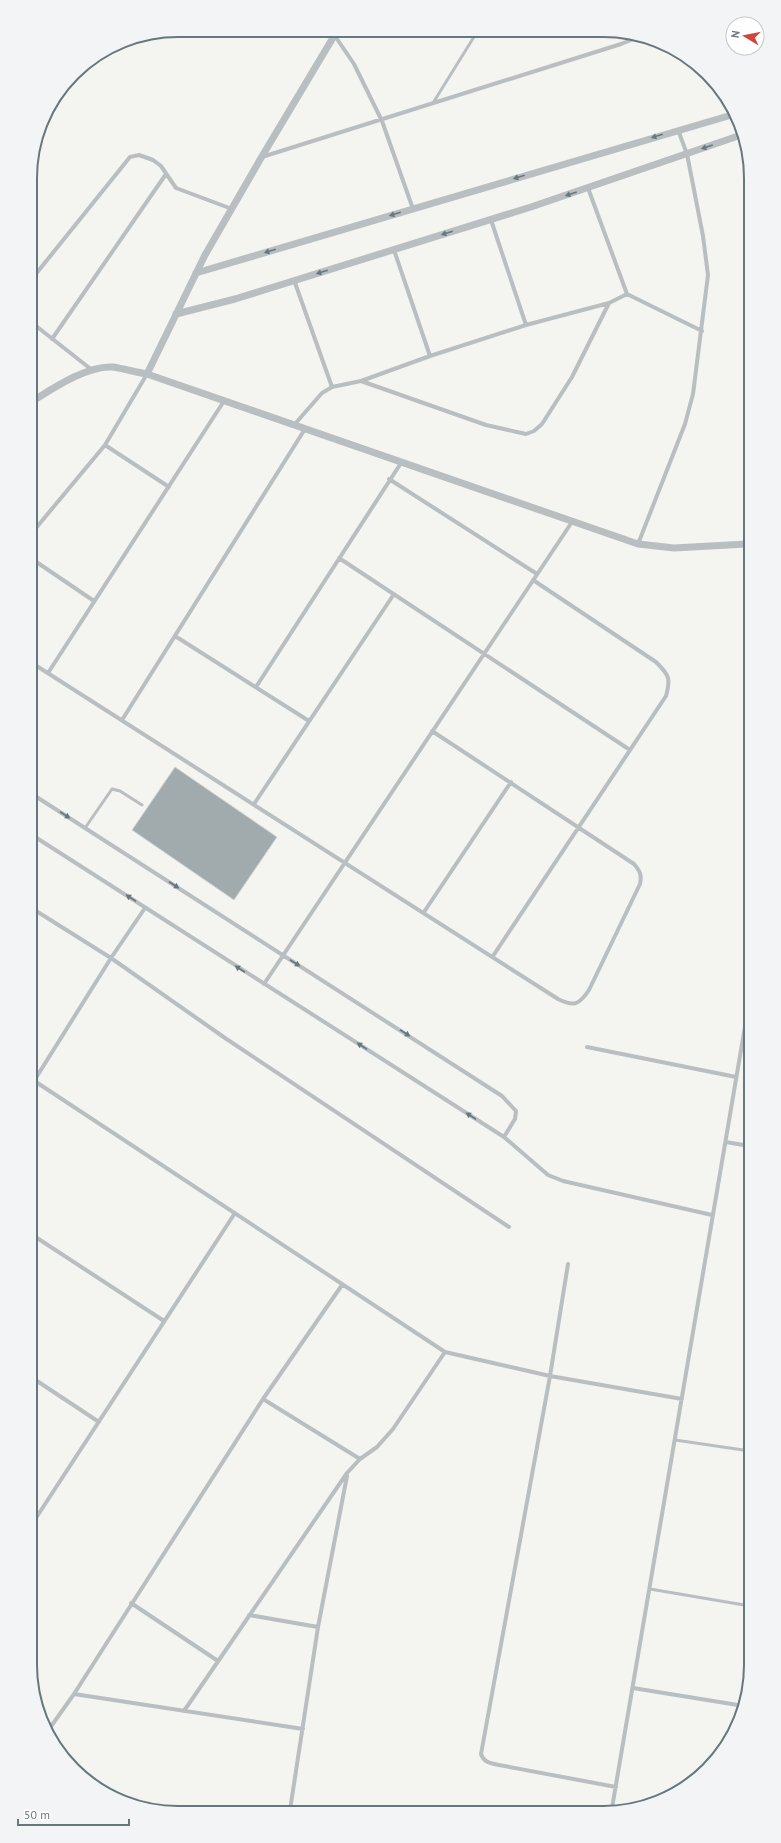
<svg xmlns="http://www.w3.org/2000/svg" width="781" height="1843" font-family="'PT Sans',sans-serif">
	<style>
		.building { fill: #a1aaad; stroke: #d5d5d3 }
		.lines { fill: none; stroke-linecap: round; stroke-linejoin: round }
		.service { stroke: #b9bec0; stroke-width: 3 }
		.minor { stroke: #b9bec0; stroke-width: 4 }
		.tertiary { stroke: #b9bec0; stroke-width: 7 }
		.oneway { fill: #67777e }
		.rim { fill: none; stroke: #67777e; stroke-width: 2 }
	</style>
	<rect width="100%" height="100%" fill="#f4f4f1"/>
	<path class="building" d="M175,767L277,837L234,900L132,830Z"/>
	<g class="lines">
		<path class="service" d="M433,103L477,32
			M85,828L112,789L120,791L142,805
			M675,1440L750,1451
			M650,1589L750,1606"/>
		<path class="minor" d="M335,36L354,64L382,121L413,209
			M262,157L621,44L641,36
			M588,188L627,294
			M491,220L526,325
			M394,250L430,356
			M31,280L130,157L139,155L153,160L161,166L176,188L232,209
			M294,280L332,387
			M31,322L92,370
			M52,339L166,174
			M361,381L486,425L526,434L534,431L542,424L572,377L609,303
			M294,425L322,393L332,387L361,381L430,356L526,325L609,303L627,294L702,331
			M105,445L169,487
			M389,479L537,574
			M31,534L105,445L147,374
			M638,544L685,424L693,394L708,275L703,236L687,154L678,130
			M339,558L630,750
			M32,559L94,601
			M175,636L309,721
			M32,663L558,999C574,1007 579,1005 589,990L640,884C642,875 640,871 634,864L432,731
			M48,673L224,401
			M256,687L401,463
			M122,720L305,429
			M32,794L502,1096L516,1111L515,1119L504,1137
			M254,804L394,594
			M32,835L504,1137L548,1175L563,1181L712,1215
			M33,909L111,958L225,1038L509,1227
			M424,912L511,782
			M493,956L666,696C671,678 669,675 656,662L533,580
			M264,984L572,522
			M587,1047L736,1077
			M33,1080L445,1352L550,1376L682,1399
			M34,1081L111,958L145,908
			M726,1142L749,1146
			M34,1236L164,1321
			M568,1264L550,1376L481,1754C484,1763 491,1763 499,1765L616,1787
			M34,1379L99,1422
			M263,1399L360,1459
			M34,1521L235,1213
			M131,1603L218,1661
			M249,1615L318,1627
			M633,1688L744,1706
			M74,1694L303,1729
			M184,1711L347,1473L360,1459L377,1447L393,1429L445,1352
			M47,1732L74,1694L263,1399L342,1285
			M612,1808L749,1003
			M290,1810L318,1627L347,1476"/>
		<path class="tertiary" d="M196,273L735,114
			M176,314L235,299L531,207L744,134
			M147,374L205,255L261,158L337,31
			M31,402C52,389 87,365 113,367C124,369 136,372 147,374L638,544L674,548L747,544"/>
	</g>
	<defs><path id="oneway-solid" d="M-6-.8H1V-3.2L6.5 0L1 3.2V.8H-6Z"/></defs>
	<g class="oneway">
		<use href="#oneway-solid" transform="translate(657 136) rotate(163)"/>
		<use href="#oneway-solid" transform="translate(707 147) rotate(161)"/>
		<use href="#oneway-solid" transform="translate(519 177) rotate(163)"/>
		<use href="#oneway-solid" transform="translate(571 194) rotate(161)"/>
		<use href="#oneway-solid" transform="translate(395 214) rotate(163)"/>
		<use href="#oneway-solid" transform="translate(447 233) rotate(163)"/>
		<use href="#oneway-solid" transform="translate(270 251) rotate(163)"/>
		<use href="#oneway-solid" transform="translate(322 272) rotate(163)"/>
		<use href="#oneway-solid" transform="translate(65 815) rotate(33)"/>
		<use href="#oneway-solid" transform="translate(174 885) rotate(33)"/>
		<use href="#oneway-solid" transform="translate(131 898) rotate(-147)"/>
		<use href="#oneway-solid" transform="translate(295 963) rotate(33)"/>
		<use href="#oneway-solid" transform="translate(240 969) rotate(-147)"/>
		<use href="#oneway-solid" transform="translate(405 1033) rotate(33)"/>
		<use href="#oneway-solid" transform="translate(362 1046) rotate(-147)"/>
		<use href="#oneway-solid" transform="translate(471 1116) rotate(-147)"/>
	</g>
	<path d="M0 0H781V1843H0ZM178 37H603A141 141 0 0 1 744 178V1665A141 141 0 0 1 603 1806H178A141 141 0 0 1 37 1665V178A141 141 0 0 1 178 37Z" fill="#f3f4f5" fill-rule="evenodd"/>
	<path class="rim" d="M178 37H603A141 141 0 0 1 744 178V1665A141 141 0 0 1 603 1806H178A141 141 0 0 1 37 1665V178A141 141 0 0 1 178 37Z"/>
	<g transform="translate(745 36) rotate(280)"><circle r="19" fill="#ffffff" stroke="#c2c9cb"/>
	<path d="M0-3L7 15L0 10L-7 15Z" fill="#cd4638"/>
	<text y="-6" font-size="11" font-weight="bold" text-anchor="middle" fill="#67777e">N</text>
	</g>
	<path d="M18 1819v6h111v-6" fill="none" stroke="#67777e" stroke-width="2"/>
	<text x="24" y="1819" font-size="12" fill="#67777e" stroke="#ffffff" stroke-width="3" paint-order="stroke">50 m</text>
</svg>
